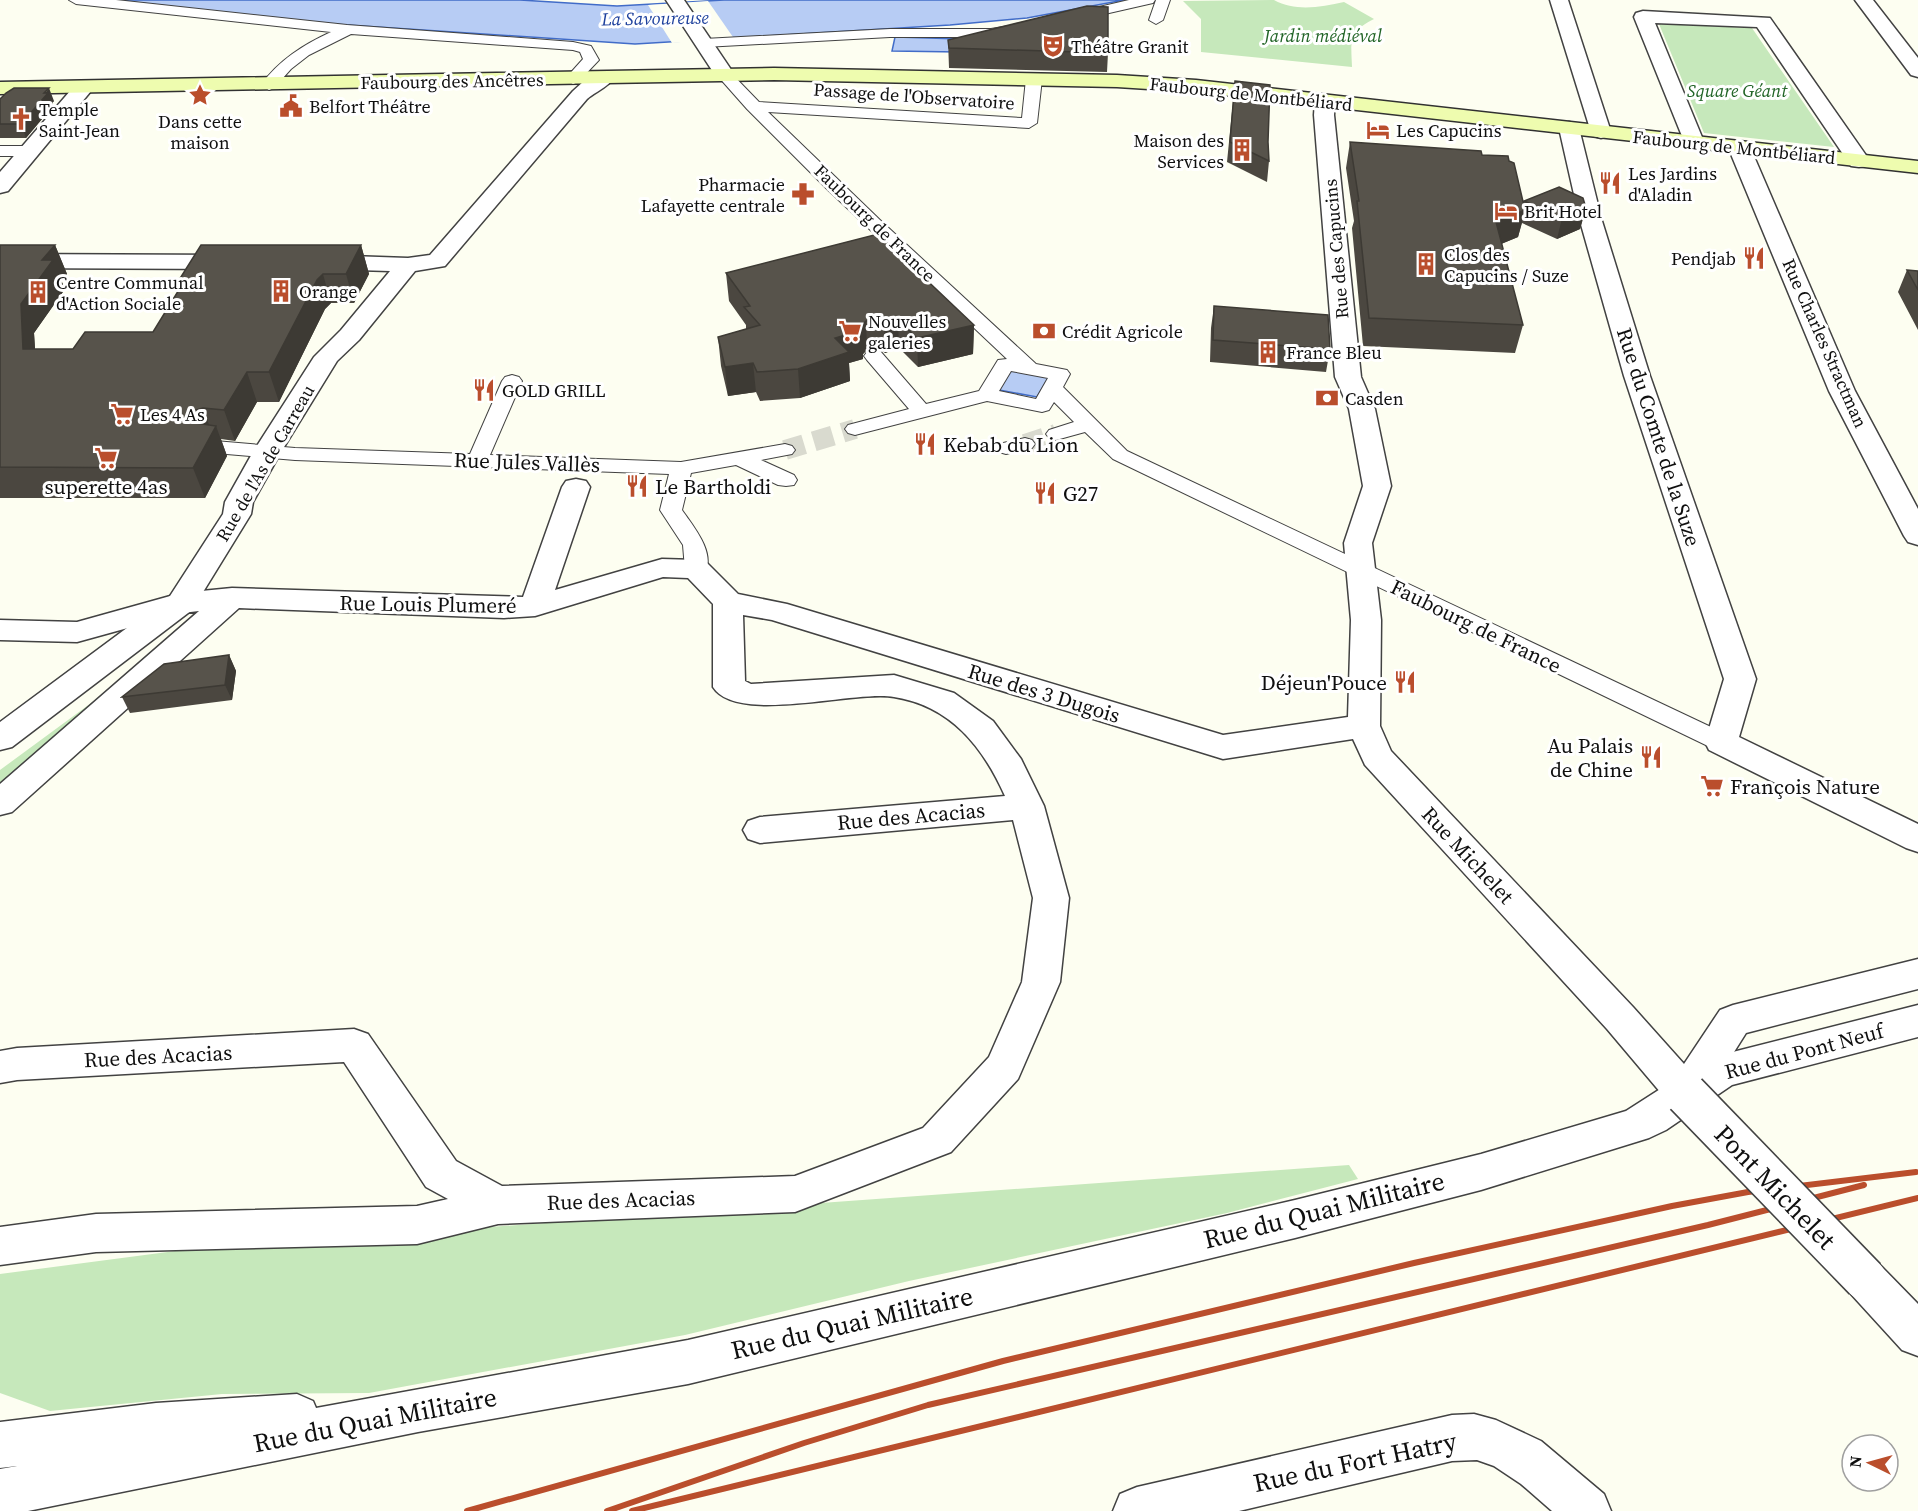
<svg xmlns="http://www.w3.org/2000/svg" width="1918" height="1511" font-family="'Source Serif 4',serif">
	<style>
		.green { fill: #c6e8bb }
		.water { fill: #b7ccf4; stroke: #416cc8; stroke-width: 1.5 }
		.pier { fill: #fdfef1 }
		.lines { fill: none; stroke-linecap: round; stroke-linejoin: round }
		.pedestrian-tunnel { stroke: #d9dacf; stroke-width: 20; stroke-dasharray: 20 10; stroke-linecap: butt }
		.pedestrian-casing { stroke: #424242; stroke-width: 2 }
		.minor-casing { stroke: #424242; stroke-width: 3 }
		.tertiary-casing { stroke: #424242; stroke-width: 3 }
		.secondary-casing { stroke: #313131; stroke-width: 3 }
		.pedestrian { fill: #fff; fill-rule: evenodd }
		.minor { fill: #fff; fill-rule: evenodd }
		.tertiary { fill: #fff; fill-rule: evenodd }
		.secondary { fill: #eefcaf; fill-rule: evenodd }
		.rail { stroke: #ba4e2c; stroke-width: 6 }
		.tertiary-bridge-casing { stroke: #424242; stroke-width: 45; stroke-linecap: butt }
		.tertiary-bridge { stroke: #fff; stroke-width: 42 }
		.wall { fill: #4b4740 }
		.shaded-wall { fill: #3d3a34 }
		.building { fill: #57534b; stroke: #3d3a34; stroke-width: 1.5 }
		.labels { text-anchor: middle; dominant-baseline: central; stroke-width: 6; stroke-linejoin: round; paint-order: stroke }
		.far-water-label { font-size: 18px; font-style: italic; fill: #1c3f9c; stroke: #fff }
		.far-park-label { font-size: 18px; font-style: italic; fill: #216426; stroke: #fff }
		.far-poi-label { font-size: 18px; fill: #0f0f0f; stroke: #fff; text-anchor: start }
		.far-street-label { font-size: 18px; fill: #0f0f0f; stroke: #fff }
		.street-label { font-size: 21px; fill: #0f0f0f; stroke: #fff }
		.poi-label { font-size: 21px; fill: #0f0f0f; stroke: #fff; text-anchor: start }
		.near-street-label { font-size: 26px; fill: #0f0f0f; stroke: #fff }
	</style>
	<rect width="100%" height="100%" fill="#fdfef1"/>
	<path class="green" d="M1274,0C1296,12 1321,7 1344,2L1374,19C1348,32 1351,41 1352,67L1201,52V19L1183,1Z
		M1659,24L1752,28L1834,147L1704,133Z
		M117,684L0,787V770Z
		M1349,1165L1358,1179L1227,1213L909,1281L685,1335L369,1393L222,1394L50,1411L0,1393V1274L198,1248Z"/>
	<path class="water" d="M114,0H520L617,6L724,0H1124L1027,18L950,25L635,44L317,23Z
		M895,37L961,39L959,52L892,51Z
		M1011,369L1049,377L1037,397L999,390Z"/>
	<path class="pier" d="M708,1L735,40L672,43L648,5Z"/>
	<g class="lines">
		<path class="pedestrian-tunnel" d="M1025,444L1056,434
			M785,450L855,429"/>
		<g class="pedestrian-casing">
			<path id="pedestrian" d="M69,0H116L347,25L573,42L591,46L599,60L578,82L573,84L565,79L583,59L580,52L573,50L351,34L309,55L291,69L274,88L269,90L261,85C279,60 303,45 331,32L76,4Z
				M1129,0H1155L1153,3L1074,21L1067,17L1069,14Z
				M1156,0H1170L1163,20L1156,24L1149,20Z
				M1009,26L1016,30L1014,33L991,37H890L704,47L697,43L704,39L890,29H991Z
				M724,69L729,71L759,102L1022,118L1026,79L1029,76H1039L1042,79L1037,123L1029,128L768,112L880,220L1036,364L1067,370L1070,374L1063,387L1127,451L1730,736L1734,742L1730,748L1721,751L1712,748L1113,459L1085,432L1056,440L1049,438L1046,434L1049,430L1074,422L1054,402L1049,410L1042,412L987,401L855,435L848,433L845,429L848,425L909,409L867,360L864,356L867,352H881L926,404L979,391L998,360L1007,359L829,191L747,109L716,74ZM1011,371L1048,378L1036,399L999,391Z
				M0,146H29L37,151L29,156H0Z
				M512,375L519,377L522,381L490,455L681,462L785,444L792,446L795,450L792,454L761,460L794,475L797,480L794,485L786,486L778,485L736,465L691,473L682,510C693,526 717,554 704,574L696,576L688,574L685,569L683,545L660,510L669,474L295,460L215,453L208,451L205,447L208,443L215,441L295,448L470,454L502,381L505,377Z
				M1025,438L1032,440L1035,444L1032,448L1006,454L999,452L996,448L999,444Z"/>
		</g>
		<g class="minor-casing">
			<path id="minor" d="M666,0H684L734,74L731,78H717Z
				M1550,0H1568L1611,132L1608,136L1601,138L1594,136L1591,132Z
				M1855,0H1873L1918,58V77L1911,75Z
				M1643,11L1770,18L1870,161L1867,166L1859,167L1851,166L1757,27L1655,23L1704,142L1700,146L1693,148L1686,146L1634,17L1636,13Z
				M84,81L91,83L94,87L91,91L8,191L0,193V172L77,83Z
				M1325,95L1332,97L1335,101L1334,115L1361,377L1375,409L1391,486L1372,543L1381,620L1380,726L1391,751L1633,1007L1684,1064L1720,1010L1733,1005L1918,959V989L1746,1033L1700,1106L1686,1111L1672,1106L1607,1029L1365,765L1353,739L1223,759L772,620L743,615L745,681L751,684L894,675L954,693L993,721L1021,759L1044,806L1069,898L1060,982L1018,1079L951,1152L795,1212L498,1224L417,1244L96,1252L0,1265V1227L96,1214L417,1206L448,1199L426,1187L344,1062L17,1080L0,1083V1051L17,1048L354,1029L368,1034L456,1161L502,1186L795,1176L923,1128L989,1057L1022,982L1033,898L1013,820L760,843L748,839L743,830L748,821L760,817L1005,796C983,747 951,706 894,697C854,690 737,725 713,687V604L688,578L663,577L535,616L504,618L239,608L12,812L0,815V784L199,611L182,613L77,642L0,640V620L77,622L181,593L232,588L523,597L562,487L566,481L576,479L586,481L590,487L555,590L662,559L696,560L706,562L738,594L787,604L1223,735L1348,717L1351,620L1344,543L1363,486L1349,409L1335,377L1314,115L1315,101L1318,97Z
				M1569,122L1576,124L1579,128L1602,221L1650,376L1756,679L1739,737L1918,824V852L1906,848L1709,750L1705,742L1724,679L1624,376L1580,221L1559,128L1562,124Z
				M1739,141L1746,143L1750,147L1855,391L1918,509V545L1908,542L1904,536L1829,391L1728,147L1732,143Z
				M1474,1414L1496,1420L1541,1441L1604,1494L1611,1511H1552L1521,1484L1494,1466L1477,1460L1452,1461L1239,1511H1113L1120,1494L1137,1487L1452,1415Z"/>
		</g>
		<g class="tertiary-casing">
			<path id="tertiary" d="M604,72L611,74L614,78C608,87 595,92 587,99L445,266L415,271L359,340L337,361L281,452L253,502L251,514L192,610L12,747L0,750V722L170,596L223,514L225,502L253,452L314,357L341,330L390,271L322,269L314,267L310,262L314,257L322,255L408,258L430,255L573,91L584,81Z
				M0,254L234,255L242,257L246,262L242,267L234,269L0,268Z
				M1918,1005V1037L1732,1085L1666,1130L1649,1138L1481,1190L1295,1238L688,1384L418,1432L28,1511H0V1469L17,1466L0,1468V1422L156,1403L297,1394L313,1401L316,1408L688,1340L1295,1200L1481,1154L1626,1111L1707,1059L1721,1055Z
				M1865,1259L1880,1265L1918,1304V1356L1902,1350L1850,1293L1843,1279L1850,1265Z"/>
		</g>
		<g class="secondary-casing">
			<path id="secondary" d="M774,68L1117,75L1196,80L1918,161V173L1196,92L1117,87L774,80L0,94V82Z"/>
		</g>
		<use href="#pedestrian" class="pedestrian"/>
		<use href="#minor" class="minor"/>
		<use href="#tertiary" class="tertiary"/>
		<use href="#secondary" class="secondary"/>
		<path class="rail" d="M467,1511L1003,1361L1414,1263L1672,1206L1748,1192L1916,1172
			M607,1511L804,1443L928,1405L1708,1225L1864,1185
			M632,1511L1918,1198"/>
		<g class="tertiary-bridge-casing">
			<path id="tertiary-bridge" d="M1686,1094L1865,1279"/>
		</g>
		<use href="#tertiary-bridge" class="tertiary-bridge"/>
	</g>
	<path class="wall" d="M948,40L1108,53L1107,72L949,68Z
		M1235,81L1268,142L1269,161L1267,182L1227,162Z
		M0,99L54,101L52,103L53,106L26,138H0Z
		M1350,142L1482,155L1509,161L1523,202L1524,201L1586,208L1580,229L1557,239L1522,223L1518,237L1501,244L1523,325L1515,353L1363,346L1352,228L1354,221L1346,168Z
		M0,245H55L67,274L61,280L65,289L34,333L35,349H73L153,332L181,286L179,280L361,245L369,274L354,303H331L325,309L279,402H257L235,441L221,439L227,456L205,498H0Z
		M1907,270L1918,271V330L1898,292Z
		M726,273L974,325L973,354L918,367L899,348L885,353L881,350H867L863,354V359L849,363L850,381L800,398L760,401L756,392L728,396L721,366L718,337L746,329V325L729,301Z
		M1214,306L1330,349L1326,372L1210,362L1211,328Z
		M229,655L236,671L232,700L130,713L122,697Z"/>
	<path class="shaded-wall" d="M49,88L54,101L52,103L53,106L26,138L21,124Z
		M1586,208L1580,229L1557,239L1562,218Z
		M1525,210L1518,237L1489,249L1496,222Z
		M55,245L67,274L61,280L65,289L34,333L37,379L23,349L21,304L42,260Z
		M361,245L369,274L354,303L346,274Z
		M323,274L331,303L325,309L279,402L269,372L317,280Z
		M898,320L899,348L885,353L884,324Z
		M866,321L867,350L863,354V359L849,363L850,381L800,398L798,369L835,338Z
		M974,325L973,354L918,367L917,338Z
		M753,363L756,392L728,396L725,367Z
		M247,372L257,402L235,441L224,410Z
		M203,408L212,433L216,426L227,456L205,498L193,468L192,415L196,410Z
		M229,655L236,671L232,700L225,685Z"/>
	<path class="building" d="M1087,6L1108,7V53L949,48L948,40Z
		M1235,81L1270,85L1268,142L1269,161L1230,142Z
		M14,88H49L44,93H48L21,124H0V99L6,93Z
		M1350,142L1481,151L1482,155L1508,156L1509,161L1514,163L1525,210L1496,222L1523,325L1369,318L1357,201H1359Z
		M1559,187L1583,198L1586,208L1562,218L1524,201Z
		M878,234L974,325L917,338L898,320L884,324L880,321H866L861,326L862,330L835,338L849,352L798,369L757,372L753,363L725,367L718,337L760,325L744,307L750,306L726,273Z
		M0,245H55L42,260H53L21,304L23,349H73L85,332H153L185,280H179L201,245H361L346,274H323L317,280L269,372H247L224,410L203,408L196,410L192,415L196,423L216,426L193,468L0,467Z
		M1907,270L1918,271V290Z
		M1214,306L1328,315L1330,349L1213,340Z
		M229,655L225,685L122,697L164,664Z"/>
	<defs>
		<g id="theatre-bare" transform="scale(1.8)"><path d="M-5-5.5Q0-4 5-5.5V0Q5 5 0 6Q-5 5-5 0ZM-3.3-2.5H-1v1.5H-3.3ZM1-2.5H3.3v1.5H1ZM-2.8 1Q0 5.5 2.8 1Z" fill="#ba4e2c" stroke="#fff" stroke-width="2.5" paint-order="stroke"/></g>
		<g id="sight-bare" transform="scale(1.8)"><path d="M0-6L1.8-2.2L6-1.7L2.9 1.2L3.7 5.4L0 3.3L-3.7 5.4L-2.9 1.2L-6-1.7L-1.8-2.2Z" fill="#ba4e2c" stroke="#fff" stroke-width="2.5" paint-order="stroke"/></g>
		<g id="civic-bare" transform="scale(1.8)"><path d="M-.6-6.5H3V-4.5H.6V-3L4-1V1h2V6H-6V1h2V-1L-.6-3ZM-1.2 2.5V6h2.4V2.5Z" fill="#ba4e2c" stroke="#fff" stroke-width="2.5" paint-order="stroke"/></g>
		<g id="church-bare" transform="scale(1.8)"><path d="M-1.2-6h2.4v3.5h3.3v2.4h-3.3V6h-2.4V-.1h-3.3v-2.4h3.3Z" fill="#ba4e2c" stroke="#fff" stroke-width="2.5" paint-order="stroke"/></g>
		<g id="hotel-bare" transform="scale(1.8)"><path d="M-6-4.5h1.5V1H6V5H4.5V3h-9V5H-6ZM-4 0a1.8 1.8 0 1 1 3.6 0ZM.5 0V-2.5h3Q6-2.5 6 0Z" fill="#ba4e2c" stroke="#fff" stroke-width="2.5" paint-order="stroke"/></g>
		<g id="building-bare" transform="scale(1.8)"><path d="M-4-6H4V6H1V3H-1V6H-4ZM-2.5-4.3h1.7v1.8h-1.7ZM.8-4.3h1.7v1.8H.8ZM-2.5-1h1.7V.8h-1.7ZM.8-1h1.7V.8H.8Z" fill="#ba4e2c" stroke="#fff" stroke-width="2.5" paint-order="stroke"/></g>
		<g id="restaurant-bare" transform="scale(1.8)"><path d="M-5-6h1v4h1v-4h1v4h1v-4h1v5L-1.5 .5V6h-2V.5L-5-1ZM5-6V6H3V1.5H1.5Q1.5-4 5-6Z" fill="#ba4e2c" stroke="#fff" stroke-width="2.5" paint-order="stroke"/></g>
		<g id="pharmacy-bare" transform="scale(1.8)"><path d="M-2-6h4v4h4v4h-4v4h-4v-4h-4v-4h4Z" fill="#ba4e2c" stroke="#fff" stroke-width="2.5" paint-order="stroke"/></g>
		<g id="supermarket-bare" transform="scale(1.8)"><path d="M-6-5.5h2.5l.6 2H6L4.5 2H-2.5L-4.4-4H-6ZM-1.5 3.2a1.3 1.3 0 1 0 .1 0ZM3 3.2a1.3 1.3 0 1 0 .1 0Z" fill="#ba4e2c" stroke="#fff" stroke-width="2.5" paint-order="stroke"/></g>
		<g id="bank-bare" transform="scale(1.8)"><path d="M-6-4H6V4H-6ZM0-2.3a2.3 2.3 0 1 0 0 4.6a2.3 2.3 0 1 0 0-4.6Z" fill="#ba4e2c" stroke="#fff" stroke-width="2.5" paint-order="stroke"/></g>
	</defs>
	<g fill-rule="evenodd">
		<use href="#theatre-bare" x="1053" y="46"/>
		<use href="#sight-bare" x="200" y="95"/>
		<use href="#civic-bare" x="291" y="106"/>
		<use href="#church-bare" x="21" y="119"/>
		<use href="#hotel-bare" x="1378" y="130"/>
		<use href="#building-bare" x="1242" y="150"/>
		<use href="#restaurant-bare" x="1610" y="183"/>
		<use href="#pharmacy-bare" x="803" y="194"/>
		<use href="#hotel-bare" x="1506" y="211"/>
		<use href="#restaurant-bare" x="1754" y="258"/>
		<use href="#building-bare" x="1426" y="264"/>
		<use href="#building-bare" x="281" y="291"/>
		<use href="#building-bare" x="38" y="292"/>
		<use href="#supermarket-bare" x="850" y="331"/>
		<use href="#bank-bare" x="1044" y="331"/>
		<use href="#building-bare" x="1268" y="352"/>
		<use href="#restaurant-bare" x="484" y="390"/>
		<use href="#bank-bare" x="1327" y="398"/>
		<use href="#supermarket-bare" x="122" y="414"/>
		<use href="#restaurant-bare" x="925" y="444"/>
		<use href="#supermarket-bare" x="106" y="458"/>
		<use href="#restaurant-bare" x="637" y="486"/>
		<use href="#restaurant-bare" x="1045" y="493"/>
		<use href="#restaurant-bare" x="1405" y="682"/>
		<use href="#restaurant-bare" x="1651" y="757"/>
		<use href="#supermarket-bare" x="1712" y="786"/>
	</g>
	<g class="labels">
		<g class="far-water-label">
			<text transform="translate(655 18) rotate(-1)">La Savoureuse</text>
		</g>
		<g class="far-park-label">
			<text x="1323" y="35">Jardin médiéval</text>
			<text x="1737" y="90">Square Géant</text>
		</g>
		<g class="far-poi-label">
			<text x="1071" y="46">Théâtre Granit</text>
			<text x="309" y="106">Belfort Théâtre</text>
			<text x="39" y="109">Temple<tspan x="39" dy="21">Saint-Jean</tspan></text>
			<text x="200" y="121" text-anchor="middle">Dans cette<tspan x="200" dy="21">maison</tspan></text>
			<text x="1396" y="130">Les Capucins</text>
			<text x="1224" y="140" text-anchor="end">Maison des<tspan x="1224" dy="21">Services</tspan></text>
			<text x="1628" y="173">Les Jardins<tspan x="1628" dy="21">d'Aladin</tspan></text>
			<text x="785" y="184" text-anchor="end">Pharmacie<tspan x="785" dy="21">Lafayette centrale</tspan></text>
			<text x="1524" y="211">Brit Hotel</text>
			<text x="1444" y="254">Clos des<tspan x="1444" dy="21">Capucins / Suze</tspan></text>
			<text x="1736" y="258" text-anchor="end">Pendjab</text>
			<text x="56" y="282">Centre Communal<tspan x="56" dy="21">d'Action Sociale</tspan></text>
			<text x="299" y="291">Orange</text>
			<text x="868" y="321">Nouvelles<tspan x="868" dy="21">galeries</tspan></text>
			<text x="1062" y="331">Crédit Agricole</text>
			<text x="1286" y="352">France Bleu</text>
			<text x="502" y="390">GOLD GRILL</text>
			<text x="1345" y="398">Casden</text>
			<text x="140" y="414">Les 4 As</text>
		</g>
		<g class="far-street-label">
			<text transform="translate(452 81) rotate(-1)">Faubourg des Ancêtres</text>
			<text transform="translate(1251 94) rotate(6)">Faubourg de Montbéliard</text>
			<text transform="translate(914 96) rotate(4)">Passage de l'Observatoire</text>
			<text transform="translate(1734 147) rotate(6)">Faubourg de Montbéliard</text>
			<text transform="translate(875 223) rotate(44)">Faubourg de France</text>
			<text transform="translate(1336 249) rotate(-95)">Rue des Capucins</text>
			<text transform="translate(1825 343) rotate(66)">Rue Charles Stractman</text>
			<text transform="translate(265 463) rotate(-60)">Rue de l'As de Carreau</text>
		</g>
		<g class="street-label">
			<text transform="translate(1659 437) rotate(72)">Rue du Comte de la Suze</text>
			<text transform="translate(527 462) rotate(2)">Rue Jules Vallès</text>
			<text transform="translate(428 604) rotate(1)">Rue Louis Plumeré</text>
			<text transform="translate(1476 626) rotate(26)">Faubourg de France</text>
			<text transform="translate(1044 693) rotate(17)">Rue des 3 Dugois</text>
			<text transform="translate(911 816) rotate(-5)">Rue des Acacias</text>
			<text transform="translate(1468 855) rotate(47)">Rue Michelet</text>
			<text transform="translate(1804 1051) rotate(-15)">Rue du Pont Neuf</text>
			<text transform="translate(158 1056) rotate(-3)">Rue des Acacias</text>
			<text transform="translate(621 1200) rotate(-2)">Rue des Acacias</text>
		</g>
		<g class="poi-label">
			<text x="943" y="444">Kebab du Lion</text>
			<text x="106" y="486" text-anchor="middle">superette 4as</text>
			<text x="655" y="486">Le Bartholdi</text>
			<text x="1063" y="493">G27</text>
			<text x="1387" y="682" text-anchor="end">Déjeun'Pouce</text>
			<text x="1633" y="745" text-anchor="end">Au Palais<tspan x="1633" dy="24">de Chine</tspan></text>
			<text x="1730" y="786">François Nature</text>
		</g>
		<g class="near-street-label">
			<text transform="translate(1775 1187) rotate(46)">Pont Michelet</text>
			<text transform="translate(1324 1210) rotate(-14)">Rue du Quai Militaire</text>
			<text transform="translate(852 1323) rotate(-13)">Rue du Quai Militaire</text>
			<text transform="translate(375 1420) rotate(-11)">Rue du Quai Militaire</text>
			<text transform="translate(1355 1462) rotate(-12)">Rue du Fort Hatry</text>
		</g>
	</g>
	<g transform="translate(1870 1463) rotate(275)"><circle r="28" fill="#ffffff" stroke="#9f9f9f" stroke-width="1.5"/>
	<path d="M0-4.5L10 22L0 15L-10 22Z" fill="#ba4e2c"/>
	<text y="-9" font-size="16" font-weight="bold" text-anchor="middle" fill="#0f0f0f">N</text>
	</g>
</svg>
